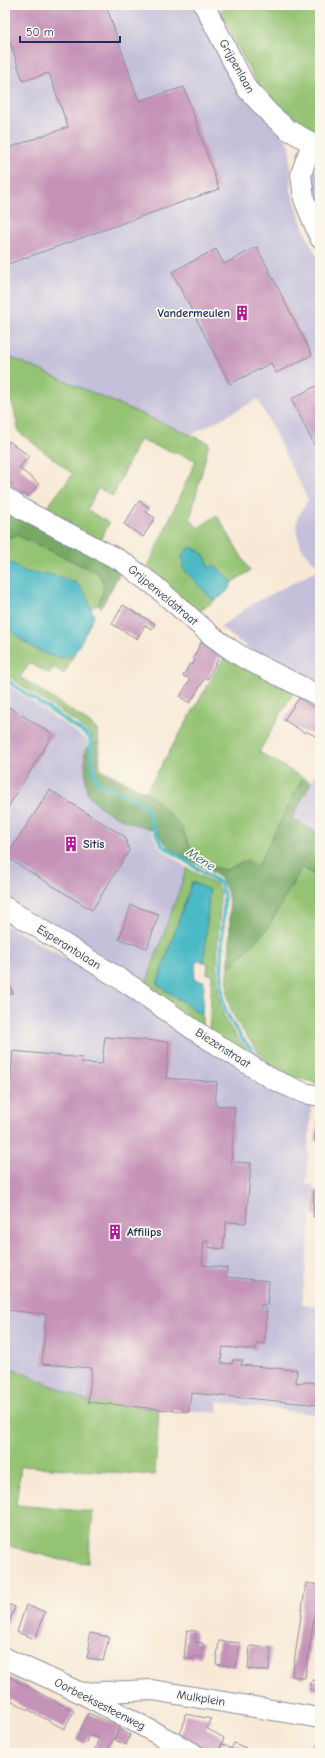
<svg xmlns="http://www.w3.org/2000/svg" width="325" height="1758" font-family="'Comic Neue',sans-serif">
	<style>
		.industrial { fill: #c5c0da }
		.green { fill: #94c373; stroke: #587968 }
		.forest { fill: #77a965; stroke: #496c62 }
		.water { fill: #4cbac5; stroke: #347492 }
		.lines { fill: none; stroke-linecap: round; stroke-linejoin: round }
		.stream { stroke: #4cbac5; stroke-width: 4 }
		.building { fill: #c592b8 }
		.minor-casing { stroke: #8a8c9a; stroke-width: 22 }
		.minor { stroke: #fff; stroke-width: 20 }
		.labels { text-anchor: middle; dominant-baseline: central; stroke-width: 3.5; stroke-linejoin: round; paint-order: stroke }
		.street-label { font-size: 12px; fill: #1b2f5e; stroke: #fbf7ec }
		.poi-label { font-size: 12px; font-weight: bold; fill: #1b2f5e; stroke: #fbf7ec; text-anchor: start }
		.water-label { font-size: 13px; font-style: italic; fill: #2a597d; stroke: #fbf7ec }
	</style>
	<rect width="100%" height="100%" fill="#fbf7ec"/>
	<filter id="ink" filterUnits="userSpaceOnUse"><feTurbulence type="fractalNoise" baseFrequency=".025" numOctaves="2"/><feDisplacementMap in="SourceGraphic" scale="8" xChannelSelector="R" yChannelSelector="G"/><feConvolveMatrix kernelMatrix="1 2 1 2 8 2 1 2 1" color-interpolation-filters="sRGB"/></filter>
	<filter id="wash" filterUnits="userSpaceOnUse"><feTurbulence type="fractalNoise" baseFrequency=".012" numOctaves="4" result="noise"/><feDisplacementMap in="SourceGraphic" scale="16" xChannelSelector="R" yChannelSelector="G"/><feGaussianBlur stdDeviation="0.9" result="paint"/><feColorMatrix in="noise" values="0 0 0 0 0 0 0 0 0 0 0 0 0 0 0 0 0 1.4 0 .05"/><feComposite in="paint" operator="in"/></filter>
	<g filter="url(#wash)">
		<rect width="100%" height="100%" fill="#f8e9d6"/>
		<path class="industrial" d="M5,5H195L290,146L291,190L305,233L320,261V566L311,560L302,549L298,538L296,527L298,517L308,500L258,399L191,435L5,355Z
			M320,166V206L313,191L312,177L314,171Z
			M320,569V684L252,651L220,627L254,603Z
			M5,683L87,740L89,747L85,750L87,789V793L93,801L107,811L135,824L150,829L159,847L187,868L145,987L115,964L5,897Z
			M320,766V834L292,819Z
			M5,924L312,1098L306,1184L314,1185L302,1305L320,1307V1415L217,1402L218,1413L89,1402L5,1365Z"/>
		<path class="green" d="M238,5H320V136C263,112 245,61 220,10Z
			M5,355L209,443L190,519L198,528L217,515L250,571L232,582L214,564L209,569L183,554V568L210,597L215,600L196,614L146,571L196,460L139,440L113,496L98,488L87,510L109,523L98,544L40,516L73,474L19,432L13,405L5,399Z
			M17,535L98,573C107,587 104,591 98,605L90,608L85,593L76,583L67,579L46,574L26,572L5,559V538Z
			M5,625C22,642 50,666 75,652L64,674L53,667L50,674L30,663L20,677L90,723L97,730L99,744L94,743L92,735L73,720L5,674Z
			M227,652L295,689L259,752L303,778L257,867L241,862C236,865 231,871 225,870C210,870 196,856 189,844C185,839 185,832 181,827C171,814 158,803 146,792Z
			M302,866L320,879V1084C305,1080 288,1076 274,1067C261,1058 232,1019 229,1003C227,991 227,979 229,967L266,931Z
			M187,868L217,885L220,891C220,923 212,990 224,1016C233,1036 248,1051 263,1067L209,1031L212,974H207L208,963L204,962L209,890L157,984L202,1015V1026L145,987Z
			M11,1368L89,1402L159,1409L155,1475L21,1466L16,1505L93,1512L88,1563L61,1560L5,1545V1440Z"/>
		<path class="forest" d="M5,503L122,569L101,608L98,605C104,591 107,587 98,573L17,535L5,538Z
			M94,743L99,744L100,769L146,792L163,807L182,828L188,844L202,860L212,867L226,870L247,860L257,867L303,778L311,782L292,819L320,834V879L302,867L266,931L229,967C229,949 233,897 224,884C209,861 173,862 157,831C137,826 98,813 88,793C85,788 85,758 85,750Z
			M5,1365L11,1368L5,1440Z"/>
		<path class="water" d="M190,547C202,551 208,557 209,569L214,564L232,582C230,591 222,596 215,600L210,597L183,568V554Z
			M5,559L26,572L46,574L67,579L76,583L85,593L94,616C89,624 81,645 75,652C58,671 18,638 5,625Z
			M192,882L209,890L204,962L196,961L194,980L204,981L202,1015L157,984Z"/>
		<g class="lines">
			<path class="stream" d="M5,679L90,737L94,774L100,784L138,801L148,809L152,825L162,845L221,884L224,896C224,919 217,993 226,1011C235,1031 250,1050 266,1064"/>
		</g>
		<g id="blocks">
			<path class="building" d="M5,5H106L139,101L184,87L219,189L5,265V149L68,127L49,73L23,81L5,27Z
				M257,247L312,355L276,373L271,363L230,384L172,272L216,249L224,264Z
				M320,384V456L291,399Z
				M9,441L29,456L19,468L39,484L29,497L23,493L19,497L9,490L13,485L5,479V448Z
				M139,501L149,507L146,512L155,518L143,537L124,524Z
				M123,605L155,624L152,629L145,625L137,639L112,624Z
				M202,641L221,652L208,679L205,678L190,703L180,697L190,679L183,676L190,663L192,665L195,660L193,658Z
				M299,698L320,711V733L317,737L306,731L305,733L284,720Z
				M5,705L53,734L5,812Z
				M50,790L125,837L129,851L92,910L6,857Z
				M131,905L159,914L147,948L119,939Z
				M5,977L13,993L5,997Z
				M105,1037L169,1042L166,1078L217,1082L215,1105L235,1107L231,1162L251,1163L246,1223L226,1222L223,1249L208,1247V1241H204L202,1265L227,1268L226,1277L269,1281L267,1305H260V1308L267,1309L264,1344L257,1343L256,1350L223,1347L221,1363L232,1364L233,1360H243L241,1365L297,1370L296,1383L311,1382L320,1385V1405L191,1393L189,1412L88,1402L92,1368L42,1364L46,1314L5,1310V1149L13,1051L83,1058L82,1063L102,1064Z
				M318,1120L320,1121V1142L315,1141Z
				M314,1190L320,1191V1217H313Z
				M306,1583L319,1585L305,1678L292,1676Z
				M5,1603L15,1607L8,1625L5,1624Z
				M26,1605L45,1612L35,1639L17,1632Z
				M187,1630L196,1631L195,1642L203,1643L201,1657L193,1656V1659L184,1658Z
				M90,1633L109,1637L103,1661L87,1658L90,1642L88,1641Z
				M219,1641L240,1643L236,1667L216,1664Z
				M250,1646L271,1648L269,1671L248,1669Z
				M5,1675L74,1711L64,1729L5,1697Z
				M312,1680L320,1681V1691L310,1690Z
				M88,1713L120,1727L106,1753H93L99,1738L89,1735L85,1744L76,1740Z
				M185,1714L212,1719L206,1728L224,1738L219,1750L222,1744L230,1748L229,1753H216L179,1735L183,1727Z
				M119,1728L130,1735L126,1745L115,1740Z
				M320,1738V1753H314Z
				M234,1743L246,1748L244,1752L247,1753H229Z"/>
		</g>
	</g>
	<g filter="url(#ink)">
		<use href="#blocks" fill-opacity="0" stroke="#8a8c9a" stroke-width="1"/>
		<g class="lines">
			<g class="minor-casing">
				<path id="minor" d="M204,5L247,89L270,114L287,129L312,143L320,145
					M312,143L301,174L304,199L320,238
					M5,497L22,509L123,562L155,586L212,636L230,649L244,658L320,696
					M5,907L133,987L197,1032L272,1079L304,1093L320,1096
					M5,1658L81,1693L193,1753
					M81,1693L152,1690L320,1718"/>
			</g>
			<use href="#minor" class="minor"/>
		</g>
	</g>
	<defs>
		<g id="building-bare" transform="scale(1.2)"><path d="M-4-6H4V6H1V3H-1V6H-4ZM-2.5-4.3h1.7v1.8h-1.7ZM.8-4.3h1.7v1.8H.8ZM-2.5-1h1.7V.8h-1.7ZM.8-1h1.7V.8H.8Z" fill="#b5179e" stroke="#fbf7ec" stroke-width="2.5" paint-order="stroke"/></g>
	</defs>
	<g fill-rule="evenodd">
		<use href="#building-bare" x="242" y="313"/>
		<use href="#building-bare" x="71" y="844"/>
		<use href="#building-bare" x="115" y="1232"/>
	</g>
	<g class="labels">
		<g class="street-label">
			<text transform="translate(237 66) rotate(61)">Grijpenlaan</text>
			<text transform="translate(163 595) rotate(40)">Grijpenveldstraat</text>
			<text transform="translate(69 947) rotate(32)">Esperantolaan</text>
			<text transform="translate(223 1048) rotate(33)">Biezenstraat</text>
			<text transform="translate(201 1698) rotate(9)">Mulkplein</text>
			<text transform="translate(100 1704) rotate(27)">Oorbeeksesteenweg</text>
		</g>
		<g class="poi-label">
			<text x="230" y="313" text-anchor="end">Vandermeulen</text>
			<text x="83" y="844">Sitis</text>
			<text x="127" y="1232">Affilips</text>
		</g>
		<g class="water-label">
			<text transform="translate(201 859) rotate(33)">Mene</text>
		</g>
	</g>
	<rect width="325" height="1758" fill="none" stroke="#fbf7ec" stroke-width="20"/>
	<path d="M20 36v6h100v-6" fill="none" stroke="#1b2f5e" stroke-width="2"/>
	<text x="26" y="36" font-size="12" fill="#1b2f5e" stroke="#fbf7ec" stroke-width="3" paint-order="stroke">50 m</text>
</svg>
